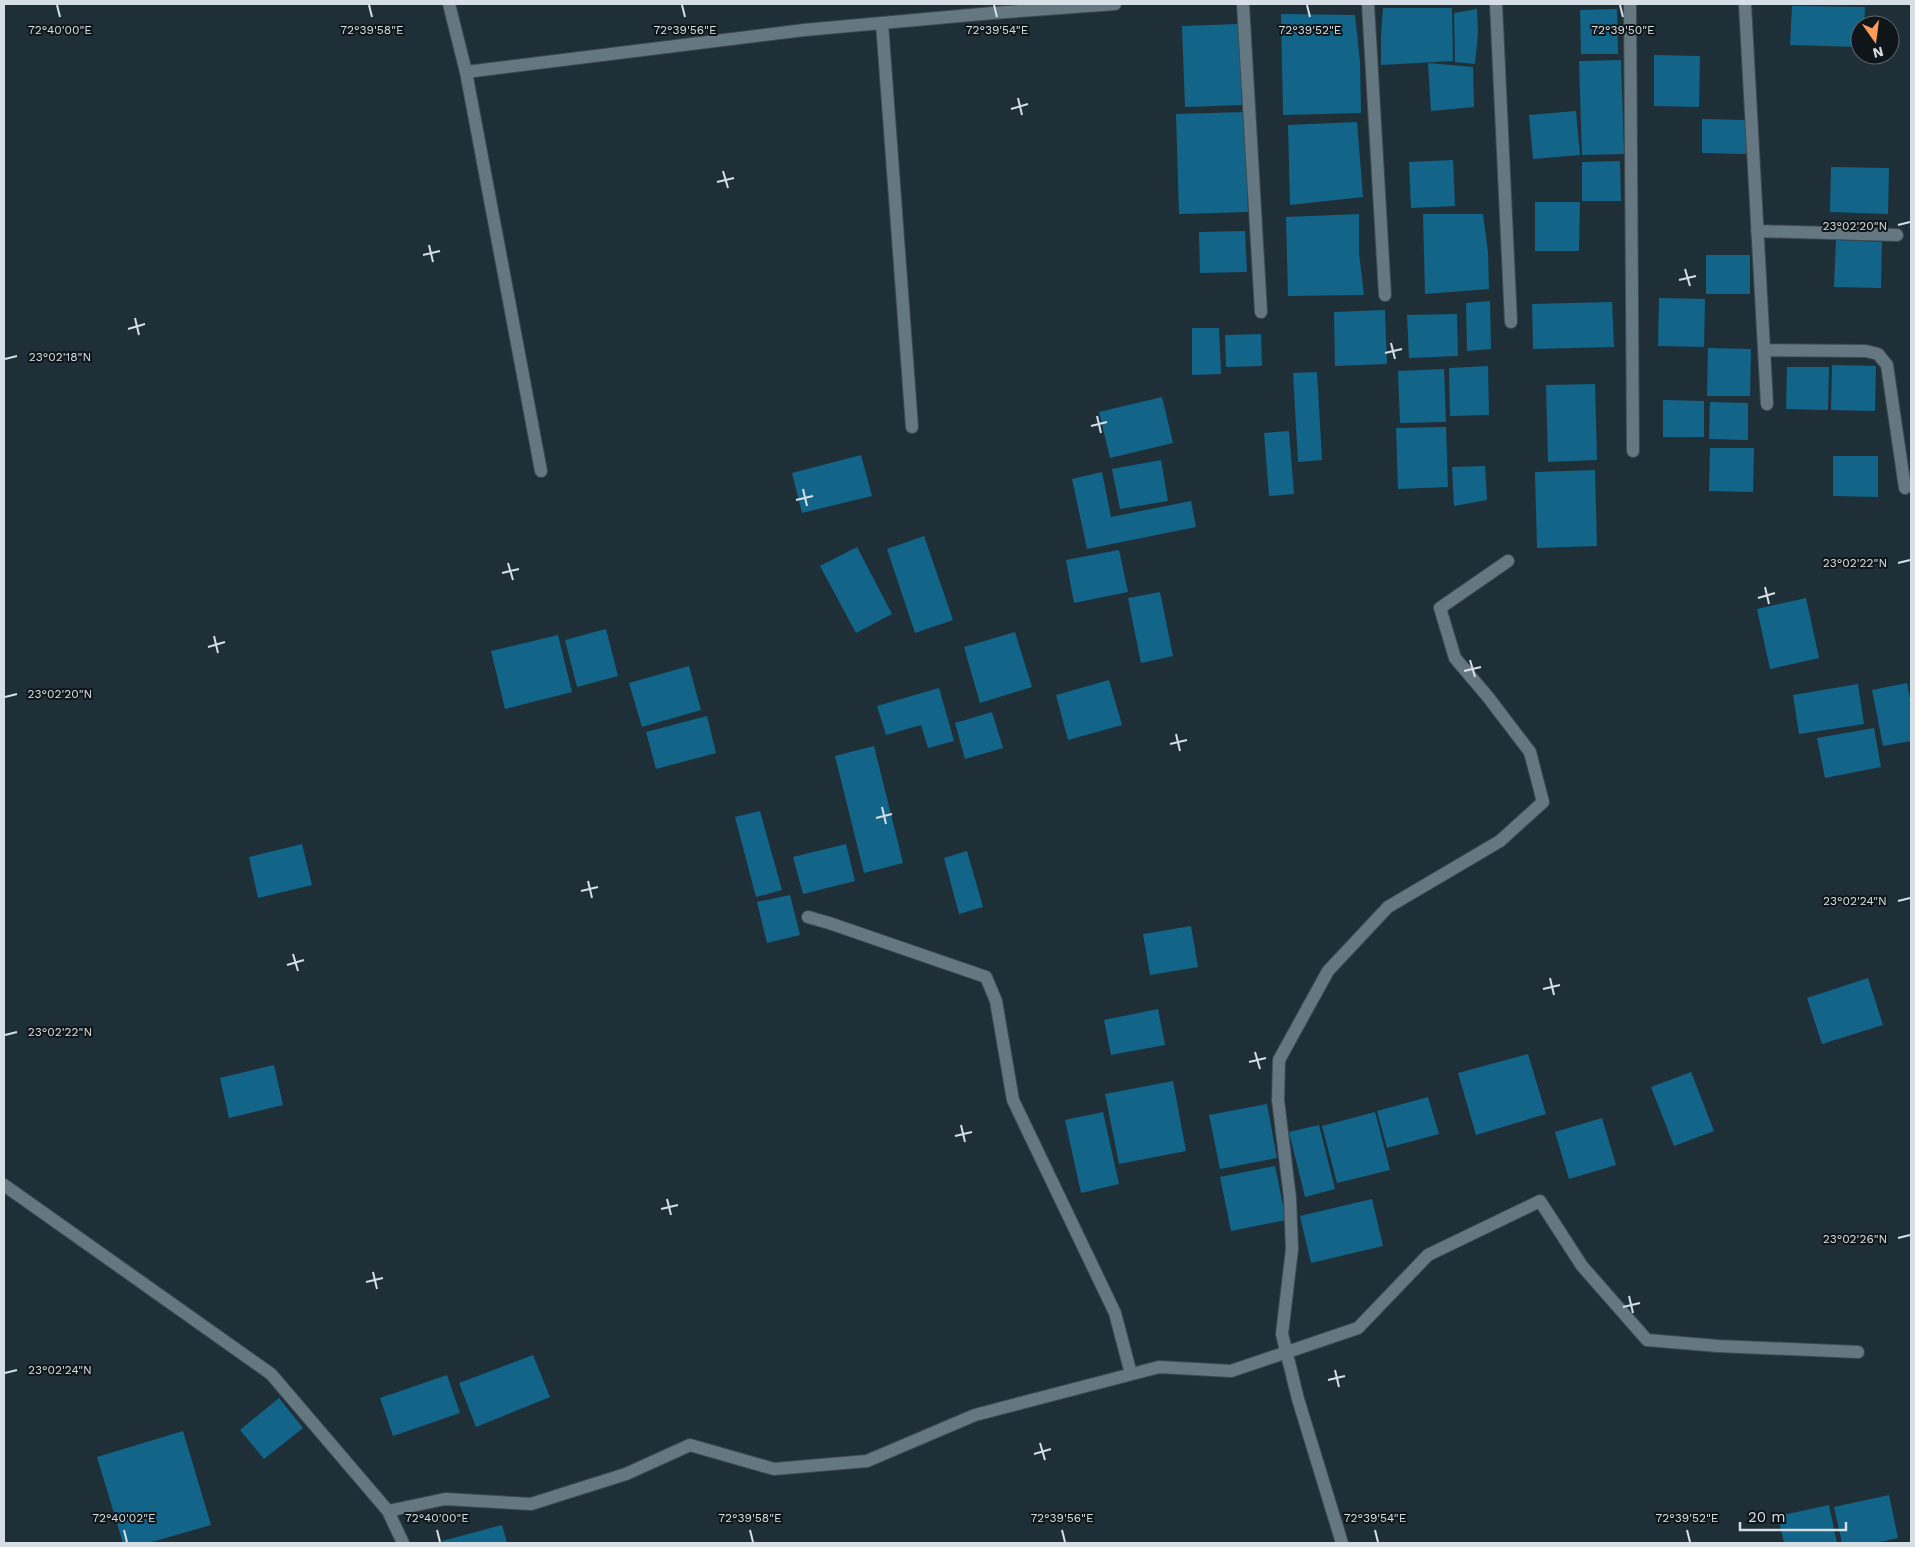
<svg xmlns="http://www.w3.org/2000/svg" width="1915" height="1547" font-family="'Work Sans',sans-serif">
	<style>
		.building { fill: #126588 }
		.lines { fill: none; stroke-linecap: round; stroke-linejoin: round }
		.minor-casing { stroke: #3d4b52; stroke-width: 14 }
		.minor { stroke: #657781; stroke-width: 12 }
		.ticks { fill: none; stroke: #d6dfe5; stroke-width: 2 }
		.ticks-label { font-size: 12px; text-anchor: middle; fill: #d6dfe5; stroke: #0f161a; stroke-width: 4; stroke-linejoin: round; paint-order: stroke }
	</style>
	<rect width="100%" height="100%" fill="#1f2f38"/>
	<path class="building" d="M1792,6L1865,7L1864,25H1860V47L1790,45Z
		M1383,8H1452L1453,61L1381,65V35Z
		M1477,9L1478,34L1475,64L1455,62L1454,13Z
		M1617,9L1618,54H1581L1580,10Z
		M1281,14L1355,15L1360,62L1361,113L1283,115Z
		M1239,24L1242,105L1185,107L1182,26Z
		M1654,55L1700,56L1699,107L1654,106Z
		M1621,60L1624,154L1582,155L1579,61Z
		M1428,63L1473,67L1474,107L1431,111Z
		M1576,111L1580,155L1533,159L1529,115Z
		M1246,112L1248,212L1179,214L1176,114Z
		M1702,119L1746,120V154L1702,153Z
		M1357,122L1363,197L1290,205L1288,125Z
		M1453,160L1455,206L1411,208L1409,162Z
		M1620,161L1621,201H1582V162Z
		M1831,167L1889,168L1888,214L1830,212Z
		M1535,202H1580L1579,251H1535Z
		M1359,214V253L1364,295L1288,296L1286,217Z
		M1423,214H1483L1488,252L1489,289L1425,294Z
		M1245,231L1247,272L1200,273L1199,232Z
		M1836,240L1882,242L1881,288L1834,287Z
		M1706,255H1750V294H1706Z
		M1659,298L1705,299L1704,347L1658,346Z
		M1490,301L1491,349L1467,351L1466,303Z
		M1612,302L1614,347L1533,349L1532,304Z
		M1385,310L1387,364L1335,366L1334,312Z
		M1457,314L1458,356L1409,358L1407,315Z
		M1192,328H1219L1221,374L1192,375Z
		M1261,334L1262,366L1226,367L1225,335Z
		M1708,348L1751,349L1750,396H1707Z
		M1832,365L1876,366L1875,411L1831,410Z
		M1488,366L1489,415L1450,416L1449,368Z
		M1787,367H1829L1828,410L1786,409Z
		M1444,369L1446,422L1400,423L1398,371Z
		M1317,372L1322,460L1298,462L1293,373Z
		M1595,384L1597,460L1548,462L1546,385Z
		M1162,397L1173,443L1110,458L1099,412Z
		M1663,400L1704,401V437H1663Z
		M1710,402L1748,403V440L1709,439Z
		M1446,427L1448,487L1398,489L1396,428Z
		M1289,431L1294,494L1269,496L1264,433Z
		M1710,448H1754L1753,492L1709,491Z
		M861,455L872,496L802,513L792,473Z
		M1833,456H1878V497L1833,496Z
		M1161,460L1168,501L1120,509L1112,469Z
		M1485,466L1487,500L1454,506L1452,467Z
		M1595,470L1597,546L1537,548L1535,472Z
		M1102,472L1111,517L1191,501L1196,527L1087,549L1072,479Z
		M924,536L953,620L915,633L887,549Z
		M857,547L892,614L856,633L820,566Z
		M1119,550L1128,592L1074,603L1066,560Z
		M1160,592L1173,656L1141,663L1128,598Z
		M1806,598L1819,658L1770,669L1757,609Z
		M606,629L618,676L577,687L565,640Z
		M1015,632L1032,687L980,703L964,647Z
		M558,635L572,692L505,709L491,651Z
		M689,666L701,710L642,727L629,683Z
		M1109,680L1122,725L1068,740L1056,695Z
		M1907,683L1911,704V741L1883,746L1872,690Z
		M1858,684L1864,724L1799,734L1793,695Z
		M939,688L954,741L928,748L921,725L886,735L877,706Z
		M992,712L1003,748L965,759L955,723Z
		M707,716L716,753L656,769L646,732Z
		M1874,728L1881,767L1825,778L1817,738Z
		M874,746L903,863L864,873L835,756Z
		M760,811L782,890L756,897L735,817Z
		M302,844L312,885L258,898L249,857Z
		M846,844L855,881L803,894L793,857Z
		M967,851L983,907L959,914L944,858Z
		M790,895L800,935L767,943L757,902Z
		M1191,926L1198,967L1150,975L1143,934Z
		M1868,978L1883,1025L1822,1044L1807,998Z
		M1158,1009L1165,1045L1111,1055L1104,1020Z
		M1528,1054L1546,1114L1476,1135L1458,1073Z
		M274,1065L283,1105L229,1118L220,1078Z
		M1691,1072L1714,1131L1674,1146L1651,1087Z
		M1173,1081L1186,1151L1119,1164L1105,1094Z
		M1428,1097L1439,1134L1387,1148L1377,1111Z
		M1267,1104L1277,1158L1220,1169L1209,1115Z
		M1103,1112L1119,1184L1081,1193L1065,1120Z
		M1375,1112L1390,1170L1337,1183L1322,1126Z
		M1602,1118L1616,1165L1569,1179L1555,1132Z
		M1319,1125L1335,1189L1305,1197L1289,1132Z
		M1275,1166L1286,1220L1231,1231L1220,1177Z
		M1372,1199L1383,1246L1311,1263L1300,1216Z
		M533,1355L550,1397L476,1427L459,1383Z
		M447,1375L460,1413L393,1436L380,1398Z
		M279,1398L303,1428L264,1459L240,1430Z
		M183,1431L211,1525L148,1543H123L97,1457Z
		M1889,1495L1898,1538L1875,1543H1842L1834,1507Z
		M1829,1505L1837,1543H1784L1778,1516Z
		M502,1525L507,1543H443L442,1541Z"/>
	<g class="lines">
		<g class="minor-casing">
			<path id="minor" d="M449,4L466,72L541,471
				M1243,4L1261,312
				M1368,4L1385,295
				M1496,4L1511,322
				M1630,4L1633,451
				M1745,4L1767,404
				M882,23L912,427
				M466,72L804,30L993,13L1115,4
				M1757,231L1897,235
				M1764,350L1866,351L1878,354L1887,365L1905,488
				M808,917L829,923L986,977L996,1001L1013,1100L1115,1313L1131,1374
				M4,1185L271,1374L388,1511
				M403,1543L388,1511L445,1499L531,1504L626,1474L690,1445L774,1469L867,1461L975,1415L1159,1367L1231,1371L1358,1328L1428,1255L1540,1201L1582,1266L1647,1340L1718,1346L1858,1352
				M1342,1543L1298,1399L1282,1334L1292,1249L1290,1198L1278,1100L1279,1060L1328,971L1388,907L1500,841L1543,802L1530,752L1488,697L1455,658L1440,608L1508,561"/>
		</g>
		<use href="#minor" class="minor"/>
	</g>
	<path class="ticks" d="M57,5L60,17M369,5L372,17M682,5L685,17M994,5L997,17M1307,5L1310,17M1620,5L1623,17M1018,98L1022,115M1011,109L1028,104M723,171L728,188M717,182L734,178M1898,225L1910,222M429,245L433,262M423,255L440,251M1685,269L1690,286M1679,280L1696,276M135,318L139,335M128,329L145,324M1391,343L1395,359M1385,353L1402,349M5,359L17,356M1097,416L1101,433M1091,426L1107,422M803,489L807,506M796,500L813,496M508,563L513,580M1898,563L1910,560M502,573L519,569M1765,587L1769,604M1758,598L1775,593M214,636L218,653M208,647L225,642M1470,660L1475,677M1464,671L1481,667M5,697L17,694M1176,734L1180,751M1170,744L1187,740M882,807L886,824M876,818L892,814M588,881L592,898M581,891L598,887M1898,901L1910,898M293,954L298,971M287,965L304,960M1550,978L1554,995M1543,989L1560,985M5,1035L17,1032M1255,1052L1260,1069M1249,1062L1266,1058M961,1125L965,1142M955,1136L972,1132M667,1199L671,1215M661,1209L678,1205M1898,1238L1910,1235M373,1272L377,1289M366,1282L383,1278M1629,1296L1633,1313M1623,1307L1640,1303M1335,1370L1339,1387M5,1373L17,1370M1328,1380L1345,1376M1040,1443L1045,1460M1034,1454L1051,1449M124,1530L127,1542M437,1530L440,1542M750,1530L753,1542M1062,1530L1065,1542M1375,1530L1378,1542M1687,1530L1690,1542"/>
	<g class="ticks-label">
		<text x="60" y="34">72°40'00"E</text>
		<text x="372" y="34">72°39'58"E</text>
		<text x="685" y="34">72°39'56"E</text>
		<text x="997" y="34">72°39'54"E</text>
		<text x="1310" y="34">72°39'52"E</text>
		<text x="1623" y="34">72°39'50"E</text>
		<text x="1855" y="230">23°02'20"N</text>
		<text x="60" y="361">23°02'18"N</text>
		<text x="1855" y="567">23°02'22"N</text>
		<text x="60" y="698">23°02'20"N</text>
		<text x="1855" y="905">23°02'24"N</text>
		<text x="60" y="1036">23°02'22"N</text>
		<text x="1855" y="1243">23°02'26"N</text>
		<text x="60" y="1374">23°02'24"N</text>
		<text x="124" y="1522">72°40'02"E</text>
		<text x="437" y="1522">72°40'00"E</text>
		<text x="750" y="1522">72°39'58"E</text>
		<text x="1062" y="1522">72°39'56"E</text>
		<text x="1375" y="1522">72°39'54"E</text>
		<text x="1687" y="1522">72°39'52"E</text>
	</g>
	<rect width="1915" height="1547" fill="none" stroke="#d6dfe5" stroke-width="10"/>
	<g transform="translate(1875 40) rotate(166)"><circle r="24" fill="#0f161a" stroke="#5f666b"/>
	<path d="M0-4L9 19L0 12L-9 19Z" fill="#ff9b5a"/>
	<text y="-8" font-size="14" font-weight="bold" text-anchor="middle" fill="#d6dfe5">N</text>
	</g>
	<path d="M1740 1522v8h106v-8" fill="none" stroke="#d6dfe5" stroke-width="2.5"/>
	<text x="1748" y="1522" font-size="15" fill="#d6dfe5" stroke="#0f161a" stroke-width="4" paint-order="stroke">20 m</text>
</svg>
